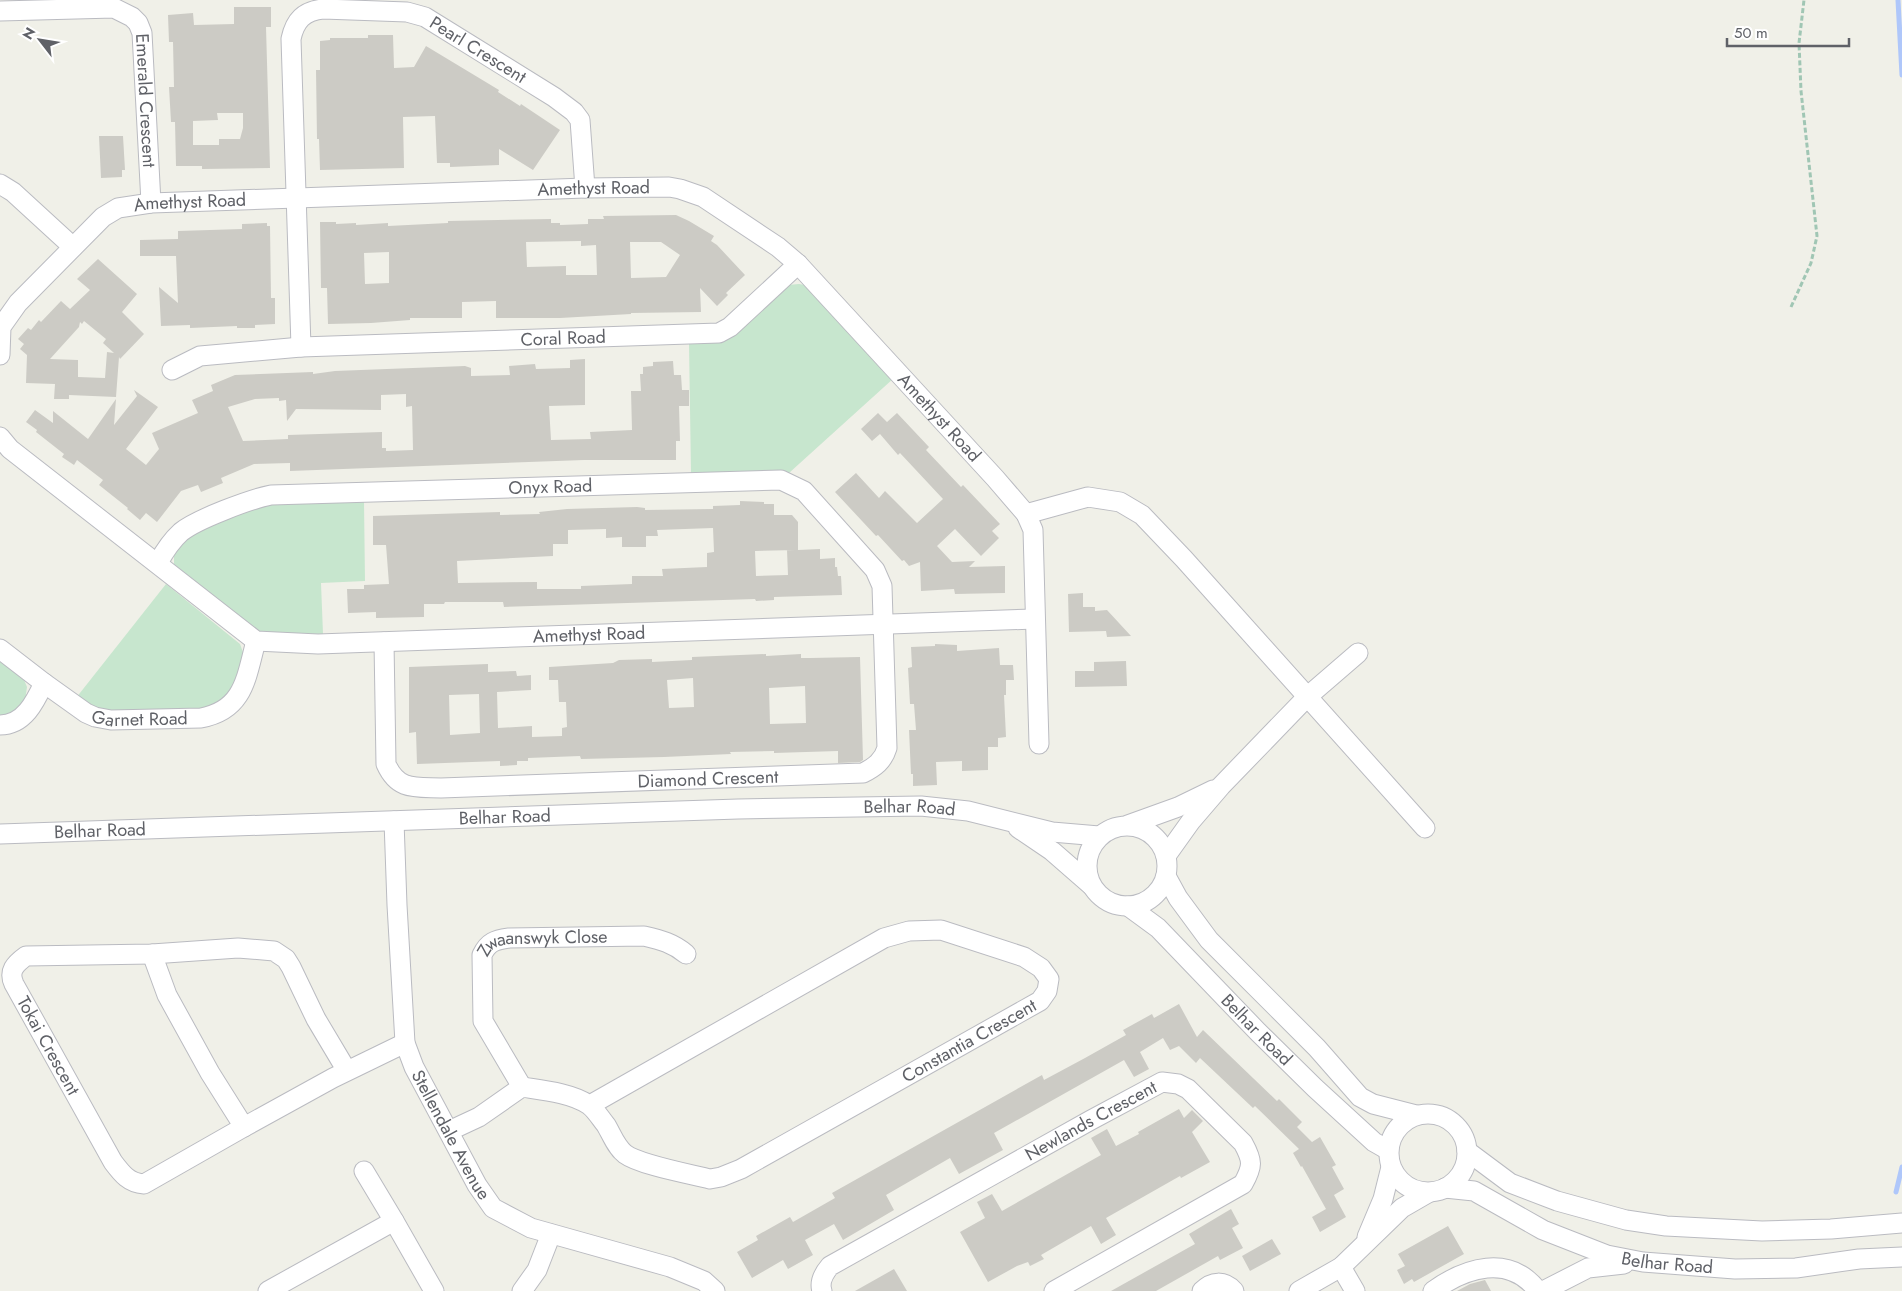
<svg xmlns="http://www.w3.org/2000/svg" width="1902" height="1291" font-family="Jost,sans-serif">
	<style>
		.green { fill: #c7e6ce }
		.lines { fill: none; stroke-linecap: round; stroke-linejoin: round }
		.stream { stroke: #afc7fa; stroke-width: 5 }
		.building { fill: #cccbc5; fill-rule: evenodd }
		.minor-casing { stroke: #babbc1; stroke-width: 21 }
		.path { stroke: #a0c6b4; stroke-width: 3; stroke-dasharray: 5 2.5; stroke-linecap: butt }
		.minor { stroke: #fff; stroke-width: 19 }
		.labels { text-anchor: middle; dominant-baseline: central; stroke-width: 4; stroke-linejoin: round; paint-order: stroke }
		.street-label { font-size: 18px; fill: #5f6167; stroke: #fff }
	</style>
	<rect width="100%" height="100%" fill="#f0f0e8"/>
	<path class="green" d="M799,284L805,285L894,378L789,473L777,472L691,474L689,343L788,285Z
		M364,501L365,581L321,583L323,634L258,633L174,565V556L177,545L187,535L262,504Z
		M166,584L240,644L244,655L232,696L216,708L102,712L76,698Z
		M0,657L22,675L27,687L25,701L16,712L0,717Z"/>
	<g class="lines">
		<path class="stream" d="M1898,0L1902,75
			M1896,1192L1902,1167"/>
	</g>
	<path class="building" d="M234,7H271V27H266L270,168L202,169V166H176L175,122H171L169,87H174L173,42H169L168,15L193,13L194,25L234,24ZM217,113H243V128L240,139H219V145H193V121L218,120Z
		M368,35H393L394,68L414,67L426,46L499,90L498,92L520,106L521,104L560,130L533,170L499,149V165L450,167V163H437L435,116L403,117L404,168L320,170L319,139H317L316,70H320V41L330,40V38H368Z
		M99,136H123L125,170H122V177L101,178Z
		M676,215L689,221L714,236L711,241L717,245L745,275L726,293L728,295L717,306L700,288L701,312L631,313V314L560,318H496V301L462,302V318H410V320L371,323L328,324L327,288H321L320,222H336V224L356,223V225L388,223V226L448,223V221L551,219V223H560V225L588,224V219H604L603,216ZM581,241V246L596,245L597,275H566V266L527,267L526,242ZM630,242H661L680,255L666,277L631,278ZM389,252V283L365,284L364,253Z
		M267,223V226H270L271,298H275V324L255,325V328H237V326L190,328V325L161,326L159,287L178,303L176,256H140V240L178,239V231L242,229V224Z
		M98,259L137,294L122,312L144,334L120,359L119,357L116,397L69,395V399H54L55,384L26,383L27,355L20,349L24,344L18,339L28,328L31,330L39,320L41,322L61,301L70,309L90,290L77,279ZM84,321L106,339L103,343L114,353L107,352L105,378L78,377V360L50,359L79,327L80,322L82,324Z
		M585,359V405L549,406L551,440L591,439L590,432L632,430L631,391H641L640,374H643V367L653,366V362L673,361L674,375H681L682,390H689V406H679L680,441H676V460H584L290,471V463L254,464L221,478L223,483L201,492L198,485L181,491L157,522L146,513L140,520L127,509L128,508L99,485L103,480L77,460L74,465L62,457L64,454L36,432L37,430L26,422L35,410L53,423V411L88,439L116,399L114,425L137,396L134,390L158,407L126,449L146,465L159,449L152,433L198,413L192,400L213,391L211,385L235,375L313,372V374L335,371L465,366L471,368V376L510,375L509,366L535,364L536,369L570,368V360ZM406,394V407L412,406L413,450L386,451V448H382V432L288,435V439L243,441L228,407L255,399L279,398V401L286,400L287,421L296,409L381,410V395Z
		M878,413L887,422L897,413L929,447L926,450L961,487L963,485L1000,524L992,531L999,538L981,556L955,529L937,546L952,562L975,561L969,567L1005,566V593L955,594L954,589L921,591L920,562L909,566L904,560L902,561L878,535L876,536L835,492L856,473L879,498L885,491L917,523L943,499L900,453L898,455L880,434L872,441L861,429Z
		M740,501L764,502V504H774V515H792L798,522V550L820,549V559L835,558V567H837L838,576H841L842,595L774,597V600L756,601L755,599L504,607L503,602H445L444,604H424V617L376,618V612L348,613L347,589H364V585L389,584L386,545H373V516L500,512V515L540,514L539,512L567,509L637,507L645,508V510L713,509V506L740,505ZM713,528L714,552L707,553V567L662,569L663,576H632V584L581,586V589H537V582L458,583L457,561L553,556V544H568V530L606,529V538L622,537V547H646V536H658L657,530ZM787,550L788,575L756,576L755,551L796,550Z
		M1083,593V607H1095V611L1107,610L1131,636L1107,637L1106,631L1069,632L1068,594Z
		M935,644L957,645V651L999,648L1000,665H1013L1014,680H1006V695H1004L1006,737L998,738V747H988V770L962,771V761L936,762L937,785L913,786V774H911L909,730H916L914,704H910L908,668L912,667L911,647L935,646Z
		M766,654V656L801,654V658H810L860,657L863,760L860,762L838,763V751L774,753V751L730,752L731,754L664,757L581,759L580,756L528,758V761H517V765L500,766V761L417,764L416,732L409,733V667L488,664V672L516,671L517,676L531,675V690L497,692L498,728L532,726V737L562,736V728L567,727L566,702H559L558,680H549V667L613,663L619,660L652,659V662L692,660V657ZM693,678L694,707L669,708L667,680ZM805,686L806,723L770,724L769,688ZM479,694L480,733L450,735L449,695Z
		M1126,661L1127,686L1075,687V671H1094V662Z
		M1179,1004L1197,1037L1203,1030L1277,1101L1279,1099L1302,1122L1297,1127L1312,1142L1320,1137L1336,1165L1332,1167L1344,1189L1334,1195L1346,1217L1320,1232L1312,1217L1326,1209L1302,1166L1301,1167L1293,1153L1299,1149L1255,1106L1253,1108L1200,1058L1196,1063L1179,1046L1170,1050L1163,1038L1140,1052L1149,1069L1134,1077L1124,1060L994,1133L1003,1150L959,1174L950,1158L886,1195L894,1210L843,1240L834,1224L805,1240L813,1255L788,1269L783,1260L752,1278L737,1252L758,1240L756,1236L790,1217L793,1222L835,1198L832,1193L1042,1075L1044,1080L1085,1058L1126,1035L1123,1030L1152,1014L1154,1018Z
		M1179,1109L1184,1118L1192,1110L1203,1121L1192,1132L1210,1162L1181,1178L1180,1176L1106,1218L1116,1235L1101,1244L1091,1226L1041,1255L1044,1259L1030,1266L1028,1262L1017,1266L988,1282L960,1232L985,1218L977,1202L992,1194L1002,1211L1101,1155L1091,1138L1107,1129L1116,1146L1139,1134L1138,1132Z
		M1231,1209L1239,1224L1232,1228L1243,1248L1220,1260L1218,1256L1156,1291H1111L1195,1244L1189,1234Z
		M1448,1226L1464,1254L1414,1282L1412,1279L1404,1284L1397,1270L1405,1266L1398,1254Z
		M1272,1239L1281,1254L1250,1271L1242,1256Z
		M894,1269L907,1291H855Z
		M1485,1280L1491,1291H1457L1470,1284Z"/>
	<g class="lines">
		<g class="minor-casing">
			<g id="minor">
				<path id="s1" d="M0,11L114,8L132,17L138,23L142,33L151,203"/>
				<path d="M0,184L13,192L73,247"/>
				<path id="s2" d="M301,347L291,39C295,20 304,11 323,9L407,12L425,17L554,97L574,112L580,120L585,188"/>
				<path id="s3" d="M0,355L1,327L18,303L103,217L118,208L151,203L585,188L669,187L680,189L703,197L778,247L798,264L995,478L1026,514L1033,530L1039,744"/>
				<path id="s4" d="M172,370L200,356L301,347L719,333L730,327L798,264"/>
				<path id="s5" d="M0,437L10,449L256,641L318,644L1034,619"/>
				<path d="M1026,514L1088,497L1120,502L1142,515L1184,559L1425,828"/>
				<path id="s6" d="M158,563C164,552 171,541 181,532C197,519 251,499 271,495L781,480L804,491L875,570L882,586L887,748C883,761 875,767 863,773L441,788C415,787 398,791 386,764L384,642"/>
				<path id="s7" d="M0,649L44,683L86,713L95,717L111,720L201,718C244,710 246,678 256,641"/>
				<path d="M0,725C24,725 35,702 44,683"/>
				<path id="s8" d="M394,821L397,905L405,1043L414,1067L477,1185L493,1208L531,1228L670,1267L704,1281L715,1291"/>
				<path d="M1128,825L1178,807L1213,790"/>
				<circle cx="1127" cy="866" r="40"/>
				<path d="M1018,828L1052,851L1091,885"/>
				<path id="s9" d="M0,834L738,809L921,806L968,811L1052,832L1099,836"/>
				<path d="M1166,856L1191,821L1221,786L1307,697L1358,653"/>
				<path d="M1166,876L1178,898L1209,940L1317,1048L1360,1097L1373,1104L1416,1115"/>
				<path id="s10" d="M1128,906L1158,928L1258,1032L1315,1088L1374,1142L1388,1150"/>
				<path d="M152,954L167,995L210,1073L244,1127"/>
				<path id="s11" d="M347,1071L316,1019L291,967L286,959L274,951L238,948L152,954L26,956C15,964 8,971 14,984L113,1162C122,1174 129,1183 144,1184L244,1127L333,1078L405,1043"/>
				<path id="s12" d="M522,1087L483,1021L482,955C488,942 495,940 509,938L644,936C661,940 673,943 686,954"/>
				<circle cx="1428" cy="1153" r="39"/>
				<path id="s13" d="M449,1131L479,1117L522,1087C541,1090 572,1093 589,1105C595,1109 601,1119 606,1125C612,1135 616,1147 625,1154C640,1165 690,1174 710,1179L721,1177L741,1169L1040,1001L1047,991L1049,979L1041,968L1024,957L941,930L909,931L884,938L590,1105"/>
				<path d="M1467,1151L1510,1183L1557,1201L1626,1220L1666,1226L1762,1231L1831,1229L1902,1223"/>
				<path d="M364,1171L394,1221L434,1291"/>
				<path id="s14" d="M1445,1188L1474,1191L1543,1230L1607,1255L1643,1262L1735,1269L1796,1268L1859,1259L1902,1257"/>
				<path d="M1367,1237L1383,1199L1391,1167"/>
				<path d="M1341,1267L1355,1291"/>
				<path d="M268,1291L394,1221"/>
				<path d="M522,1291L537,1270L551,1234"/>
				<path id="s15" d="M822,1291C819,1282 824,1273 830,1266L1091,1120L1162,1082L1178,1084L1188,1089L1243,1143C1253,1161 1253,1166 1243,1184L1054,1291"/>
				<path d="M1202,1291C1212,1281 1224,1280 1234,1291"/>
				<path d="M1299,1291L1341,1267L1402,1208L1428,1193"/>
				<path d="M1433,1291C1465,1268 1509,1253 1538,1291"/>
				<path d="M1543,1291L1588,1268L1624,1264"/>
			</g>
		</g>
		<path class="path" d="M1791,307L1811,263L1817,236L1801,91L1799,43L1804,0"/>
		<use href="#minor" class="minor"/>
	</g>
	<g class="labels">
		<g class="street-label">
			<text stroke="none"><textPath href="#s2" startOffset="521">Pearl Crescent</textPath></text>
			<text stroke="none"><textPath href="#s1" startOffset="221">Emerald Crescent</textPath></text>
			<text stroke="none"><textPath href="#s3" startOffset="672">Amethyst Road</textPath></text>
			<text stroke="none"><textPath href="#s3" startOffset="268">Amethyst Road</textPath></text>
			<text stroke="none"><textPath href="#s4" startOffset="395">Coral Road</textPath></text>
			<text stroke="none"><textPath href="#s3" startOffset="1108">Amethyst Road</textPath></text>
			<text stroke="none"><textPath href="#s6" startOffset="416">Onyx Road</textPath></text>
			<text stroke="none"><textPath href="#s5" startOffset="661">Amethyst Road</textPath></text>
			<text stroke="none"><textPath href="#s7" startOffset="162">Garnet Road</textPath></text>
			<text transform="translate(708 779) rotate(-2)">Diamond Crescent</text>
			<text stroke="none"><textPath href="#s9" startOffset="910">Belhar Road</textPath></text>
			<text stroke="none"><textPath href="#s9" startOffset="505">Belhar Road</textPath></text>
			<text stroke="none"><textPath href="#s9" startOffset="100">Belhar Road</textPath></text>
			<text stroke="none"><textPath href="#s12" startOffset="209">Zwaanswyk Close</textPath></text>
			<text stroke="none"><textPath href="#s10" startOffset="179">Belhar Road</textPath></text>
			<text stroke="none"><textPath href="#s13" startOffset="600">Constantia Crescent</textPath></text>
			<text stroke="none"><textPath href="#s11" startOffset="495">Tokai Crescent</textPath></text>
			<text stroke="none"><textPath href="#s15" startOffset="326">Newlands Crescent</textPath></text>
			<text stroke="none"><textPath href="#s8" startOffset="325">Stellendale Avenue</textPath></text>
			<text stroke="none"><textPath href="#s14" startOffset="238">Belhar Road</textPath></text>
		</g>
	</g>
	<g transform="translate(40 40) rotate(301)" stroke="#ffffff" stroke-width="4" paint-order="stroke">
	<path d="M0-4L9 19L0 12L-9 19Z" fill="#5f6167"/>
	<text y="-8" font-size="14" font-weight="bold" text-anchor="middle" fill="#5f6167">N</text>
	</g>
	<path d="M1727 38v8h122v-8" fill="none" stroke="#5f6167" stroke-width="2.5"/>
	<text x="1734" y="38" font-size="15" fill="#5f6167" stroke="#ffffff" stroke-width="4" paint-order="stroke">50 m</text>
</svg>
